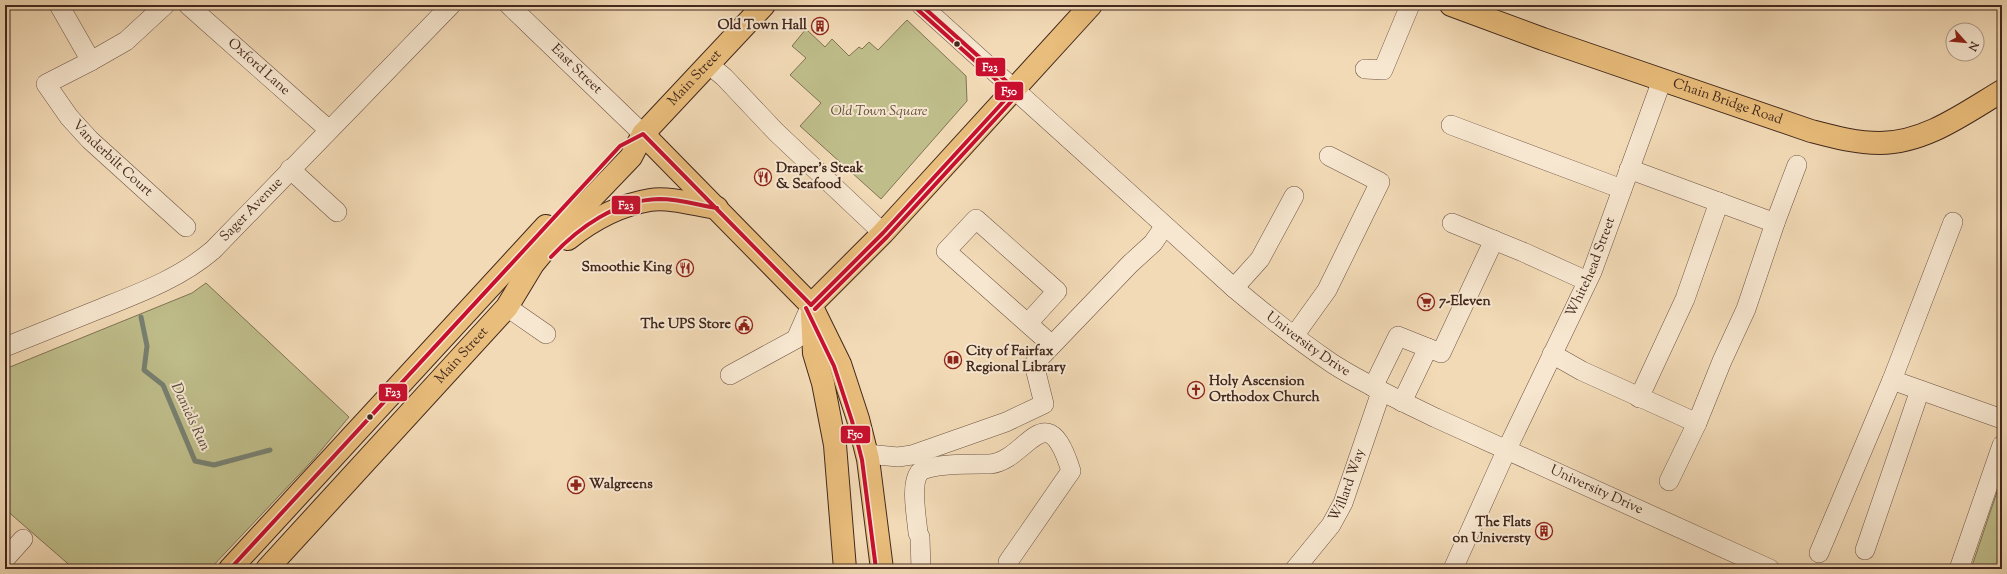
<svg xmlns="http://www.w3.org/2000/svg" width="2007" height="574" font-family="'Sorts Mill Goudy',serif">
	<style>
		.green { fill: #bfbe8b; stroke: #807354 }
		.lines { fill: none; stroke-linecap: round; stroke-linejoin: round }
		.stream { stroke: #788071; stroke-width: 5 }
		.minor-casing { stroke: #6e5444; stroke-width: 20 }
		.major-casing { stroke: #42281e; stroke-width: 24 }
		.minor { stroke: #f7e7d0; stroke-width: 19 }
		.major { stroke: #e9bd7b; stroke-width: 22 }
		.bus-1-casing { stroke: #f7e7d0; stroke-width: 7 }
		.bus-2-casing { stroke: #f7e7d0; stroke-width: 7 }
		.bus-1 { stroke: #c8102e; stroke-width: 4 }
		.bus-2 { stroke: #c8102e; stroke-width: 4 }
		.bus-dot { fill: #42281e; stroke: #f7e7d0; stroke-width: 1.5 }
		.labels { text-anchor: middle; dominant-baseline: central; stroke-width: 4; stroke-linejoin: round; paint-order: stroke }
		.poi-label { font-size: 14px; font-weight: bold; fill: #42281e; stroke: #f7e7d0; text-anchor: start }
		.street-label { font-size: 14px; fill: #42281e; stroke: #f7e7d0 }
		.park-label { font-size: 14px; font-style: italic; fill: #614e39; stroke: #f7e7d0 }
		.water-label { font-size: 15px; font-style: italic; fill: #584d41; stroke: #f7e7d0 }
		.line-badge { stroke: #f7e7d0; stroke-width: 1.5 }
		.badge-label { font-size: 11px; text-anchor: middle; font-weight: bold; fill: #fff }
	</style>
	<rect width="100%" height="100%" fill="#f2dab6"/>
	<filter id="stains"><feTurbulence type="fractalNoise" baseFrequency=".005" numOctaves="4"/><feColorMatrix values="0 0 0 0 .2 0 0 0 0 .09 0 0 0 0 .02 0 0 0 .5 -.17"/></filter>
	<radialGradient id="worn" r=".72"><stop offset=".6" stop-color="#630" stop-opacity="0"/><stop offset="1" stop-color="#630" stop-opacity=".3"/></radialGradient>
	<path class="green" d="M907,20L966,76L967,101L881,199L800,126L821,103L790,75L806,58L792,46L806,29L825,47L832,39L849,56L859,47L862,49L869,42L878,50Z
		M206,283L349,417L312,461L210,569H74L5,509V369L192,293Z
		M2002,477V569H1971Z"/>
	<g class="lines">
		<path class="stream" d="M141,317L147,346L144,370L163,385L195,461L214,465L270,450"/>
		<g class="minor-casing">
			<g id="minor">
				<path d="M59,5L91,61"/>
				<path id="s1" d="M165,5L126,41L91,61L46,84L69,117L90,140L186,227"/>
				<path id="s2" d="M188,5L328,129"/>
				<path id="s3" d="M509,5L643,134"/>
				<path id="s4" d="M921,5L1234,288C1266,315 1299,341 1333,364C1366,385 1401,401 1436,418L1770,569"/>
				<path d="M708,64L724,77L776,132L883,233"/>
				<path d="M1365,69L1383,70L1410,5"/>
				<path d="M1451,125L1622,189"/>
				<path d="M290,169L337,212"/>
				<path d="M1629,169L1775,223"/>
				<path d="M1452,223L1523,252L1587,281"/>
				<path d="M1234,288L1260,259L1294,196"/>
				<path d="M507,307L546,334"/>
				<path d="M1028,323L1057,291L976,219L946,251L1052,345"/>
				<path d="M1294,336L1327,290L1380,182L1329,156"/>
				<path id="s5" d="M5,347C37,334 70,321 102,308C142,292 180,278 213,250L451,5"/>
				<path d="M1552,354L1582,371L1697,423"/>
				<path d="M730,375L796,339L811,305"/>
				<path d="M1892,380L2002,419"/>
				<path d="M1373,387L1398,336L1428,348"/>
				<path d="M1639,398L1685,299L1719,202"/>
				<path d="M1402,402L1428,348L1441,353L1494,240"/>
				<path d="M867,454L898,457L912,455L1006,422L1044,404L1034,364L1130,264L1153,243L1164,227"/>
				<path d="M1669,481L1697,423L1722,361L1746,309L1775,223L1797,165"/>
				<path d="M1865,550L1920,390"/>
				<path d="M1819,553L1892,380L1953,222"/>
				<path d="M5,559L23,539"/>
				<path d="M921,569L920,537L918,533C917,519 910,485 919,473C925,463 977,464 990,464C1027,461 1046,391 1071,471L1008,562"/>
				<path id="s6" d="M1295,569L1331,525L1343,503L1381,392"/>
				<path id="s7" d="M1453,569L1507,449L1592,272L1662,80"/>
				<path d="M1959,569L2002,445"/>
			</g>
		</g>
		<g class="major-casing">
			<g id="major">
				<path id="s8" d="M1451,5L1543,39L1811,131C1834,137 1856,143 1880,143C1925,143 1965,113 2002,91"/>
				<path d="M643,134L811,305L840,364L858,419L868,459L882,569"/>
				<path d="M568,239C592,220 619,205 650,200C671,197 696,205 717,208"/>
				<path d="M811,305L883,233L1091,5"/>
				<path d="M812,314L814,353L823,383L835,445L845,569"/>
				<path d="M230,569L546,226"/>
				<path id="s9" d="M267,569L507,307L533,264L561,230L631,157L643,134L764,5"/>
			</g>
		</g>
		<use href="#minor" class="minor"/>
		<use href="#major" class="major"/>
		<g class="bus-1-casing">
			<path id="bus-1" d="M921,5L1015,89
				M551,257C579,227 617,200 659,199C679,199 698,205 717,208
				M811,305L883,233L1015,89
				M230,569L620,146L643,134L811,305"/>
		</g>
		<g class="bus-2-casing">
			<path id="bus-2" d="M917,9L1011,93
				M806,308L834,366L852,421L862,460L876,569
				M815,309L887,237L1019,93"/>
		</g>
		<use href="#bus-1" class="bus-1"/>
		<use href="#bus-2" class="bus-2"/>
	</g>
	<defs>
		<g id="building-ring" transform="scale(0.9)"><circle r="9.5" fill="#f7e7d0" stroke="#8f2418" stroke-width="1.5"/><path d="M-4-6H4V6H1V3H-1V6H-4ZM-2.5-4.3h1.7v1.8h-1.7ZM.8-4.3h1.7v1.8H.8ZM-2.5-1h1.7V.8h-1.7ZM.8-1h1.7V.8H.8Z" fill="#8f2418"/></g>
		<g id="restaurant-ring" transform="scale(0.9)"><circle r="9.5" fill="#f7e7d0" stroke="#8f2418" stroke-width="1.5"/><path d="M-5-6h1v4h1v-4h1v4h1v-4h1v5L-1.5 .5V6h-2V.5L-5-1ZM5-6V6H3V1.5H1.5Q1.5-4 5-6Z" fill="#8f2418"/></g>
		<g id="supermarket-ring" transform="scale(0.9)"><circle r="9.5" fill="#f7e7d0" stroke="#8f2418" stroke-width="1.5"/><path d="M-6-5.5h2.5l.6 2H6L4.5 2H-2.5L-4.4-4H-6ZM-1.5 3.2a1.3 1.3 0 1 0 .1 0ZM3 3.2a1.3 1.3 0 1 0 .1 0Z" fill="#8f2418"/></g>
		<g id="civic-ring" transform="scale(0.9)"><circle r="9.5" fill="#f7e7d0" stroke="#8f2418" stroke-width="1.5"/><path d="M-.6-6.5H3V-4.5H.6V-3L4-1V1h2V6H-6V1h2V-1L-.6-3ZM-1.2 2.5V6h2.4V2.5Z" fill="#8f2418"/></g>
		<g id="library-ring" transform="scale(0.9)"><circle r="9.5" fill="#f7e7d0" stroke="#8f2418" stroke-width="1.5"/><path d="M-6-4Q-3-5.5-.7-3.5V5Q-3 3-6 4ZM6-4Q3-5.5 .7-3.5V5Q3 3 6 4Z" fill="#8f2418"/></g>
		<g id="church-ring" transform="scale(0.9)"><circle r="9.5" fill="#f7e7d0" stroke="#8f2418" stroke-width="1.5"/><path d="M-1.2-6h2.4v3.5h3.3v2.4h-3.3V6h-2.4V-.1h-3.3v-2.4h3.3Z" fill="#8f2418"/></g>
		<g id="pharmacy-ring" transform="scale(0.9)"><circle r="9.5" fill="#f7e7d0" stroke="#8f2418" stroke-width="1.5"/><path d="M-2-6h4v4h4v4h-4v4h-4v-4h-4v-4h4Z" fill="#8f2418"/></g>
	</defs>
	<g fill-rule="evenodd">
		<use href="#building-ring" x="820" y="26"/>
		<use href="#restaurant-ring" x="763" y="177"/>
		<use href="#restaurant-ring" x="685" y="268"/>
		<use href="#supermarket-ring" x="1426" y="302"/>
		<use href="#civic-ring" x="744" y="325"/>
		<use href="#library-ring" x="953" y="360"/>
		<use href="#church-ring" x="1196" y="390"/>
		<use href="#pharmacy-ring" x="576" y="485"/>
		<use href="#building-ring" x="1544" y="531"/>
	</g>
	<g class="bus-dot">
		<circle cx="957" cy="44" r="3.5"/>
		<circle cx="370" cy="417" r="3.5"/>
	</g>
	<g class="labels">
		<g class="poi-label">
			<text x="807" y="26" text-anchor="end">Old Town Hall</text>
			<text x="776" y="169">Draper’s Steak<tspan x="776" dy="16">&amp; Seafood</tspan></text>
			<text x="672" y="268" text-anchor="end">Smoothie King</text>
			<text x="1439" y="302">7-Eleven</text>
			<text x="731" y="325" text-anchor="end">The UPS Store</text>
			<text x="966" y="352">City of Fairfax<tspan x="966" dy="16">Regional Library</tspan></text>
			<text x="1209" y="382">Holy Ascension<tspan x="1209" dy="16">Orthodox Church</tspan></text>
			<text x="589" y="485">Walgreens</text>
			<text x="1531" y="523" text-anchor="end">The Flats<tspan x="1531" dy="16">on Universty</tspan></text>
		</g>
		<g class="street-label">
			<text stroke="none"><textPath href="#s2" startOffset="94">Oxford Lane</textPath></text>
			<text stroke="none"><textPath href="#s3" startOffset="93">East Street</textPath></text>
			<text stroke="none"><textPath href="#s9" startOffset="653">Main Street</textPath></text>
			<text stroke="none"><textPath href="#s8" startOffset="293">Chain Bridge Road</textPath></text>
			<text stroke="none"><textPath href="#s1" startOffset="244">Vanderbilt Court</textPath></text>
			<text stroke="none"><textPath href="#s5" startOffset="286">Sager Avenue</textPath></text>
			<text stroke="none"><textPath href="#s7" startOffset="332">Whitehead Street</textPath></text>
			<text stroke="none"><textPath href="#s4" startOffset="515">University Drive</textPath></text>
			<text stroke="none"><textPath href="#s9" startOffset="289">Main Street</textPath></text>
			<text stroke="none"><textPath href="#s6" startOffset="100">Willard Way</textPath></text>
			<text stroke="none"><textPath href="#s4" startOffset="839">University Drive</textPath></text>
		</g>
		<g class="park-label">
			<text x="879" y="112">Old Town Square</text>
		</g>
		<g class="water-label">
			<text transform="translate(190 417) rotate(65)">Daniels Run</text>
		</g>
	</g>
	<g class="line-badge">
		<rect x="975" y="57" width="31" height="20" rx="4" fill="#c8102e"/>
		<rect x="994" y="81" width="30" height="20" rx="4" fill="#c8102e"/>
		<rect x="611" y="195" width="30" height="20" rx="4" fill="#c8102e"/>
		<rect x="378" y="383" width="30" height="19" rx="4" fill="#c8102e"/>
		<rect x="840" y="425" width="31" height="19" rx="4" fill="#c8102e"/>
	</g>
	<g class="badge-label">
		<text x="990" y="71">F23</text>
		<text x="1009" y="95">F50</text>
		<text x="626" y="209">F23</text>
		<text x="393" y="396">F23</text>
		<text x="855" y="438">F50</text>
	</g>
	<rect width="2007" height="574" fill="none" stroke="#f2dab6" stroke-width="20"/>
	<rect x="6" y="6" width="1995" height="562" fill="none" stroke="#42281e" stroke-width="2"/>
	<rect x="10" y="10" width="1987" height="554" fill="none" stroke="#42281e"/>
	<g transform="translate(1965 42) rotate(117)"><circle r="19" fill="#f7e7d0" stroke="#af9b89"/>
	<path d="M0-3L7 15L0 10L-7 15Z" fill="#8f2418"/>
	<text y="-6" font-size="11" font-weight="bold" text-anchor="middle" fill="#42281e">N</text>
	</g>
	<rect width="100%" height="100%" filter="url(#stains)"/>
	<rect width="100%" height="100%" fill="url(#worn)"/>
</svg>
